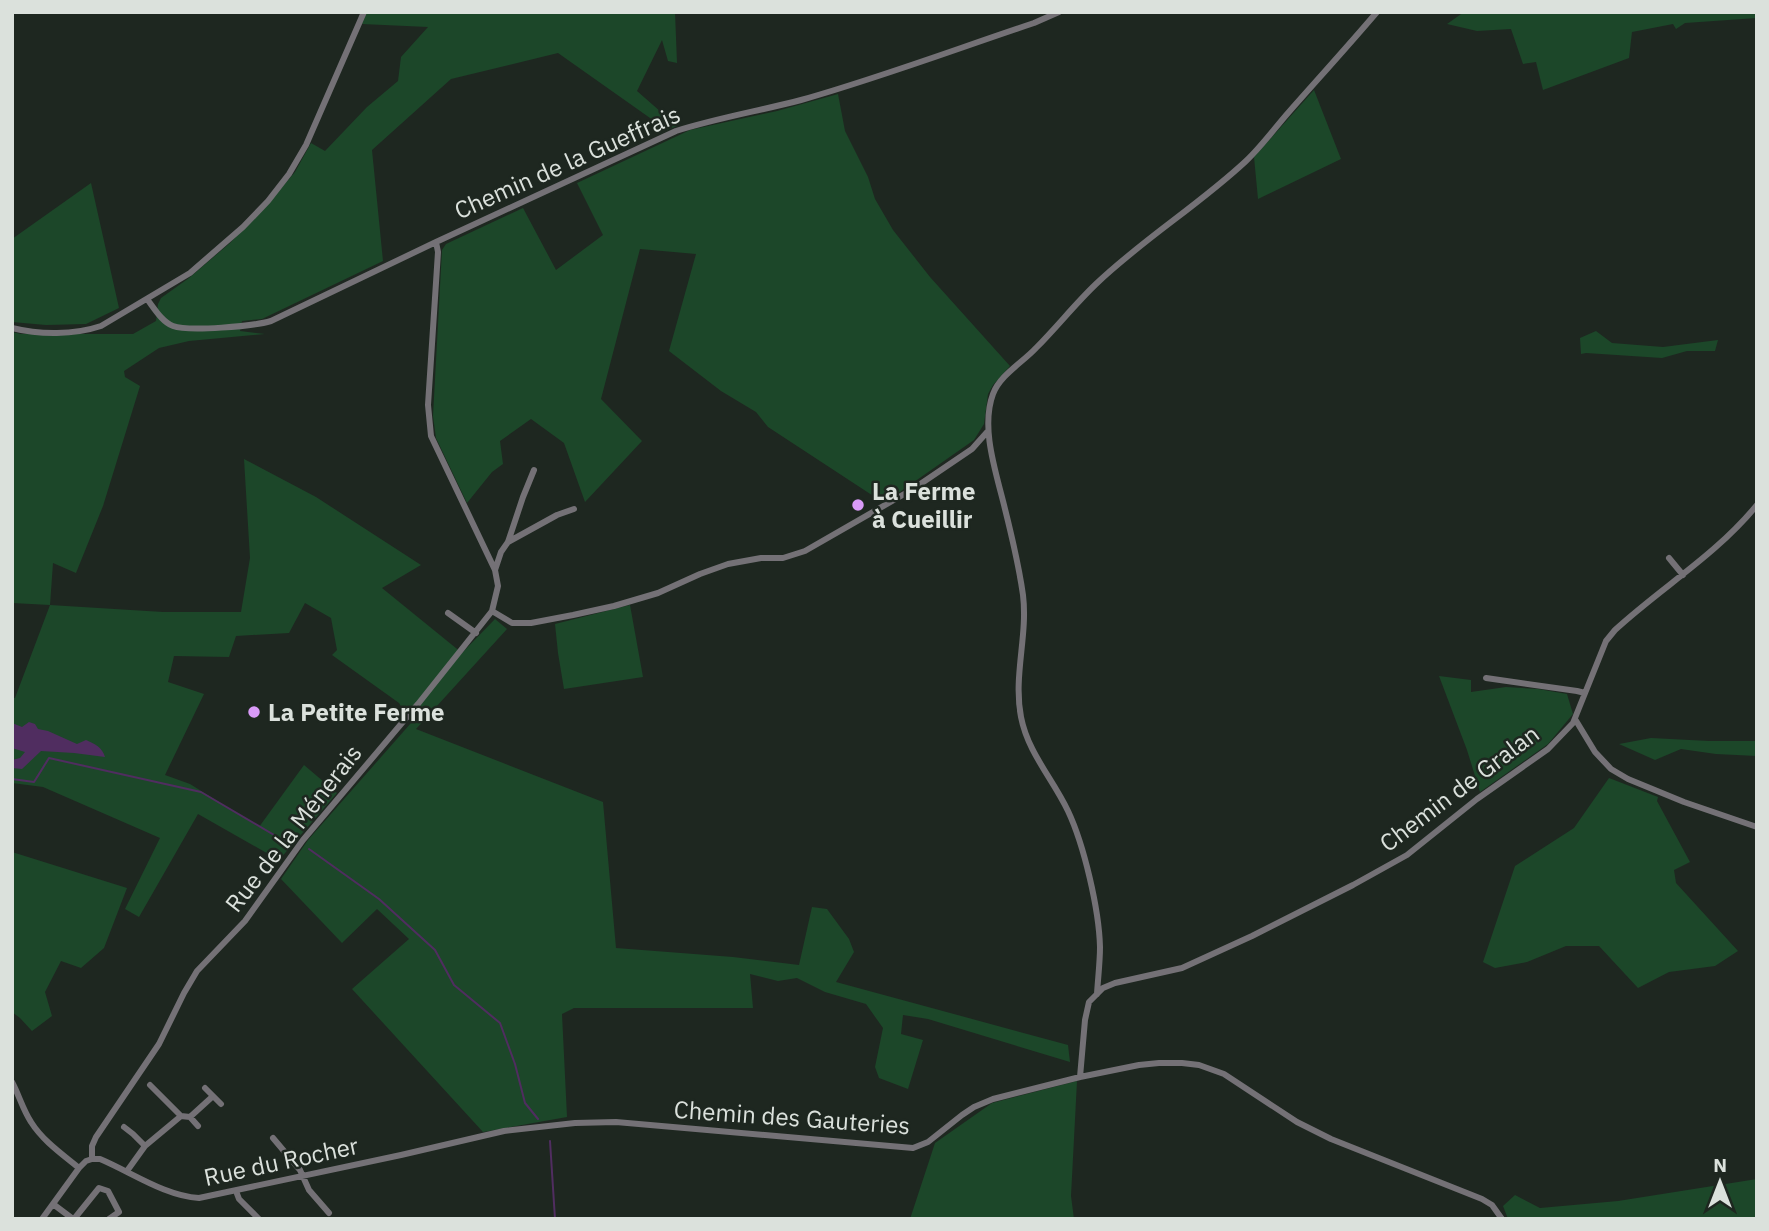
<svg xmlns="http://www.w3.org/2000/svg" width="1769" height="1231" font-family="'IBM Plex Sans',sans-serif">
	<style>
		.green { fill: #1c4729 }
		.water { fill: #502d60 }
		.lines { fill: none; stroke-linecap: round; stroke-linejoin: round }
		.stream { stroke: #502d60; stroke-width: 2 }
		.minor { stroke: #747176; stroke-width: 6 }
		.poi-dot { fill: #d99af7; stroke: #1e2720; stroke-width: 2.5 }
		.labels { text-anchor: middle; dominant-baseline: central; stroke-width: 5; stroke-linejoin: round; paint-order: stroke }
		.street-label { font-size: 24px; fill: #dbe1dc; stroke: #1e2720 }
		.poi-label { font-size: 24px; font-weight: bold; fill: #dbe1dc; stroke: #1e2720; text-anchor: start }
	</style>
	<rect width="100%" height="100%" fill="#1e2720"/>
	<path class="green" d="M367,12H675L677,63L668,61L662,40L637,91L677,126L667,130L558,53L451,79L372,150L383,261L262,319L242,321L240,331L265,334L189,341L159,348L124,371L125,377L140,386L103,506L76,573L53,563L50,605L163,612H241L250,558L244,459L316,497L421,565L382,588L462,653L495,619L507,629L416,729L603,802L616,948L733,957L799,965L812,907L827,909L849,939L854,952L836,982L1068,1045L1070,1062L928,1019L903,1015L901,1034L923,1040L908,1089L879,1078L875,1067L883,1028L866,1004L825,992L797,978L778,981L750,974L753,1008H574L562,1014L567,1117L483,1132L352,989L409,939L377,909L342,943L281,879L308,840L411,723L399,703L332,655L337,650L331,618L305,603L289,633L236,636L229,657L174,656L168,682L204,694L165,775L190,784L259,827L304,765L337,793L279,860L198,814L139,917L125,909L160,838L43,787L12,783V698H15L50,605L12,603V332L21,334H133L156,321L158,304L161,298L189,278L230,243L277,193L295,172L311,143L325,151L367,107L398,81L401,57L428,27L362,24Z
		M1464,12H1757V18L1685,23L1676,29L1673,24L1632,32L1629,58L1543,90L1536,62L1523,64L1511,29L1477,31L1447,24Z
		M1314,90L1341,159L1258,199L1254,157Z
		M838,94L845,131L868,177L875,199L893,230L930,277L1010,366L993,385L988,394L984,424L974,440L884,503L768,427L756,412L721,391L669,351L696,254L640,249L601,399L642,441L585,502L564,443L531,419L500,441L503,464L492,472L467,503L436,438L433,416L442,250L446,244L523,208L556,270L603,235L577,183L690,130L777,111Z
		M91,183L119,308L86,324L46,325L12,322V239Z
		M1596,331L1612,343L1663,347L1718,340L1715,351H1687L1662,358L1586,353L1581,354L1580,338Z
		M630,605L643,677L564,689L558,653L555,624Z
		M1439,676L1471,680V692L1506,687L1538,689L1567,694L1573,714L1548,744L1480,792L1467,750Z
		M1651,738L1709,741H1757V756L1716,754L1681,749L1655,760L1619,744Z
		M1609,778L1658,797L1657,801L1690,862L1674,870L1676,883L1738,951L1715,966L1669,972L1638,988L1599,946H1566L1527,962L1495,968L1483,962L1515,866L1574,828Z
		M12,852L127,888L104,948L81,968L61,961L45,992L52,1016L32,1031L20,1018L12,1012Z
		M1077,1081L1071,1196L1074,1219H910L935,1143L992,1103Z
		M1757,1179V1219H1508L1503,1206L1515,1195L1540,1208L1618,1201Z"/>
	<path class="water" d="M29,722L35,724L38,729L48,731L77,744L86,740C95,744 102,747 105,757L74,753L41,751L22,769L12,768V760L20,758L25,752L12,748V723L22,727Z"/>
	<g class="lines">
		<path class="stream" d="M12,779L34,782L49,758L201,792L291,845
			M309,849L379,899L435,950L454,985L500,1023L515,1064L525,1103L538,1119
			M550,1141L555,1219"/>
		<path class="minor" d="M147,299C154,308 162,322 173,326C189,332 254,326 271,321L436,242L676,131C717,118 759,111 801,100C879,78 956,49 1034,23L1059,12
			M12,328C40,335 74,335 101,326L190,273L243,227L268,201L289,174L306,145L364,12
			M508,542L557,515L574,509
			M1669,558L1683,575
			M495,570L501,552L508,542L523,497L534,470
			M492,611L512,623H531L573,615L614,606L658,593L700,574L728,564L761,558H783L805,551L913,489L972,449L988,431
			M448,613L476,633
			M1486,678L1577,691L1585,693
			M1575,719L1595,752L1611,769L1628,779L1684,802L1757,827
			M1097,994C1098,978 1100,962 1100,947C1099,909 1084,845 1068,811C1053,779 1028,753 1021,717C1013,676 1028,636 1023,595C1019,566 1012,537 1005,509C997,475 980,429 993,394C1000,375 1022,363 1036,348C1057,327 1075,304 1096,284C1143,239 1199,205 1246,161C1261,147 1274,129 1288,113C1318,79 1348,46 1377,12
			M1080,1077L1085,1020L1089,1002L1103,988L1115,983L1182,968L1252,936L1353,885L1407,855L1477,799L1548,749L1573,723L1606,641L1615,630C1663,586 1715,556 1757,505
			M12,1082C19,1095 23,1110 31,1122C43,1141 62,1154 79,1168
			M150,1085L181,1116
			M205,1088L221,1104
			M190,1117L198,1126
			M124,1127L133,1134L145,1146
			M273,1138L300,1170L309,1190L329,1213
			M92,1159H100C131,1172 165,1196 199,1198L401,1155L504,1131L575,1123L616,1122L913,1148L928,1142L962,1115L974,1107L993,1099L1080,1077L1139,1065L1159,1063H1182L1199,1065L1224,1074L1297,1122L1331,1139L1482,1199L1492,1205L1502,1219
			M127,1171L145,1146L181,1116L190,1117L212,1097
			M236,1191L239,1199L259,1219
			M53,1204L73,1219
			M42,1219L79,1168L86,1161L92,1159V1146L96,1137L159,1044L184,993L197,971L245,921L303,840L418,704L492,611L498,586L495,570L431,436L428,405L438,252L436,242
			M74,1219L99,1188L108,1191L119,1212L109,1219"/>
	</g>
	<g class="poi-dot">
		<circle cx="858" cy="505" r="7"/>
		<circle cx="254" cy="712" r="7"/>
	</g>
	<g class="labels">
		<g class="street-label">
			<text transform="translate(567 162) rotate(-24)">Chemin de la Gueffrais</text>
			<text transform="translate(1459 788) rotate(-37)">Chemin de Gralan</text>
			<text transform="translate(293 828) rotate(-52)">Rue de la Ménerais</text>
			<text transform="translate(792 1117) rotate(4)">Chemin des Gauteries</text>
			<text transform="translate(281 1161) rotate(-12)">Rue du Rocher</text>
		</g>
		<g class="poi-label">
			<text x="872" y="491">La Ferme<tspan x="872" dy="28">à Cueillir</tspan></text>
			<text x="268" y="712">La Petite Ferme</text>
		</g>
	</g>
	<rect width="1769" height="1231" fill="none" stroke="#dbe1dc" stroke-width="28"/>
	<g transform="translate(1720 1182)" stroke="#1e2720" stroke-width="5" paint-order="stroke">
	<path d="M0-5L12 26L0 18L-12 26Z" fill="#dbe1dc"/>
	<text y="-10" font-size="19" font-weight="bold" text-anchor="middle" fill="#dbe1dc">N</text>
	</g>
</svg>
